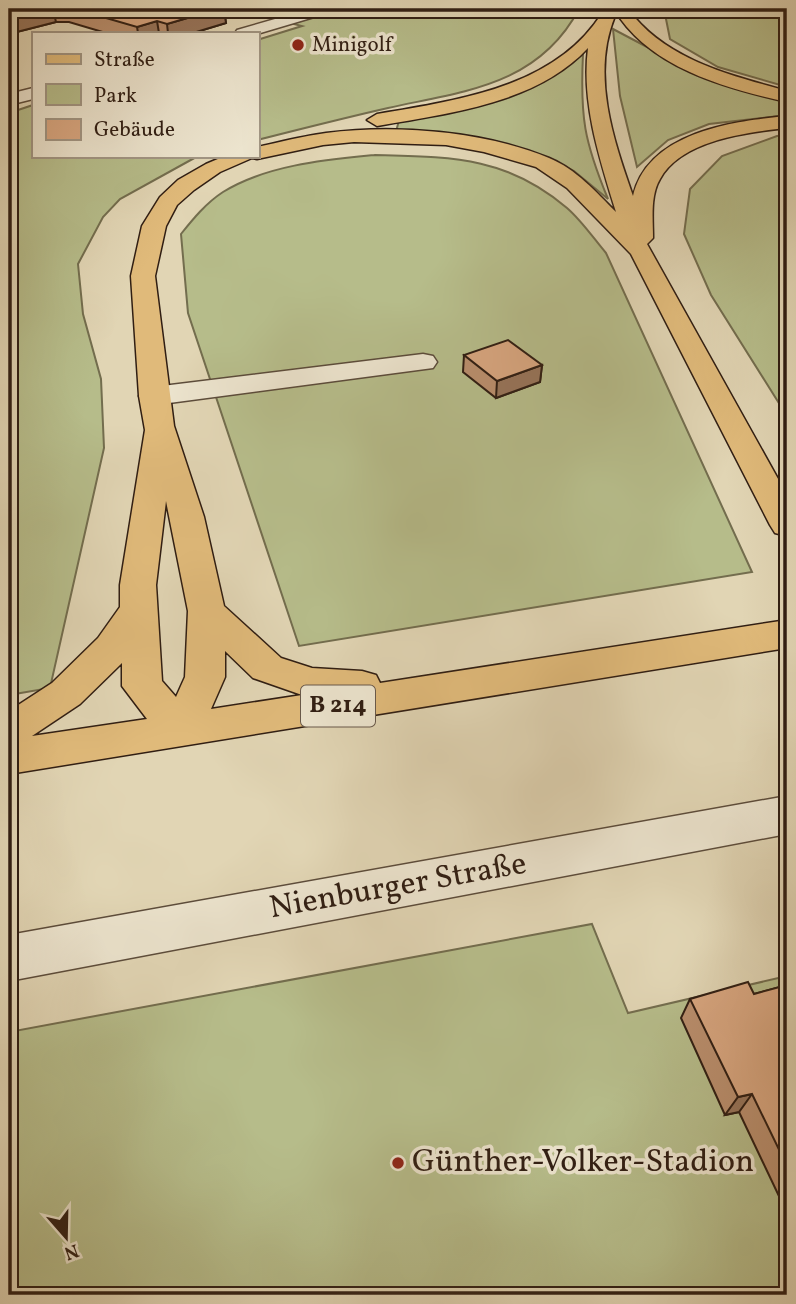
<svg xmlns="http://www.w3.org/2000/svg" width="796" height="1304" font-family="Vollkorn,serif">
	<style>
		.green { fill: #b6bc8a; stroke: #736d4e; stroke-width: 2 }
		.lines { fill: none; stroke-linecap: round; stroke-linejoin: round }
		.minor-casing { stroke: #5c4c3b; stroke-width: 3 }
		.major-casing { stroke: #301e13; stroke-width: 3 }
		.minor { fill: #ece4ce; fill-rule: evenodd }
		.major { fill: #e0ba7a; fill-rule: evenodd }
		.wall { fill: #ba8f6e; stroke: #301e13; stroke-width: 2 }
		.shaded-wall { fill: #97745a; stroke: #301e13; stroke-width: 2 }
		.building { fill: #d8a680; stroke: #301e13; stroke-width: 2 }
		.poi-dot { fill: #8f2418; stroke: #ece4ce; stroke-width: 2.5 }
		.labels { text-anchor: middle; dominant-baseline: central; stroke-width: 7; stroke-linejoin: round; paint-order: stroke }
		.far-poi-label { font-size: 21px; fill: #301e13; stroke: #ece4ce; text-anchor: start }
		.shield { fill: #ece4ce; stroke: #68594b; stroke-width: 2 }
		.shield-label { font-size: 24px; font-weight: bold; fill: #301e13 }
		.near-street-label { font-size: 32px; fill: #301e13; stroke: #ece4ce }
		.near-poi-label { font-size: 32px; fill: #301e13; stroke: #ece4ce; text-anchor: start }
	</style>
	<rect width="100%" height="100%" fill="#e1d5b4"/>
	<filter id="stains"><feTurbulence type="fractalNoise" baseFrequency=".00286" numOctaves="4"/><feColorMatrix values="0 0 0 0 .2 0 0 0 0 .09 0 0 0 0 .02 0 0 0 .5 -.17"/></filter>
	<radialGradient id="worn" r=".72"><stop offset=".6" stop-color="#630" stop-opacity="0"/><stop offset="1" stop-color="#630" stop-opacity=".3"/></radialGradient>
	<path class="green" d="M234,9H579C538,86 464,91 388,108C344,118 301,129 257,140V40L302,26Z
		M664,9H787V87L718,67L670,39Z
		M613,29L702,76L787,101V115L709,124L668,140L637,167L620,96Z
		M583,54C580,117 584,141 608,199L574,171L552,160L396,132L399,120L549,78Z
		M33,105V156H198L120,199L103,217L78,264L83,314L101,379L104,448L50,688L9,695V113Z
		M787,135V416L711,295L684,234L690,189L722,156L777,136Z
		M375,155C451,157 506,156 567,208C582,221 594,239 606,253L752,572L299,646L188,313L181,234C193,219 206,203 223,192C267,165 324,160 375,155Z
		M592,924L628,1013L787,976V1295H9V1032Z"/>
	<g class="lines">
		<g class="minor-casing">
			<path id="minor" d="M310,9H334L331,12L257,34L235,33L237,30Z
				M33,88V99L9,105V94Z
				M423,354L433,356L437,362L433,368L154,405L144,402L139,396L144,390L154,387Z
				M787,796V834L9,981V935Z"/>
		</g>
		<g class="major-casing">
			<path id="major" d="M614,9H628C665,60 730,75 787,91V102C724,88 648,67 614,9Z
				M607,11L615,16C591,74 613,139 633,196C648,132 733,121 787,116V128C748,132 681,140 660,179C650,196 653,219 653,238L647,244L787,495V536L775,533L770,525L631,254L567,188L536,167L484,152L446,145L354,142L323,145L257,159L252,158L220,172L194,190L177,205L166,226L155,276L174,426L204,517L224,606L281,658L312,668L362,671L376,675L380,683L787,620V648L9,774V711L52,683L98,638L120,607V585L145,430L139,396L131,276L142,226L160,197L178,180L206,164L225,156H257V147C280,142 303,136 326,133C396,124 484,131 549,158C576,169 596,192 616,212C600,160 581,103 588,48C536,104 449,113 377,126L367,120L377,114C457,100 555,88 602,13ZM166,501L188,611L185,677L176,697L162,681L156,585ZM225,651L253,678L302,695L211,709L225,677ZM122,663V686L147,719L32,736L80,704Z"/>
		</g>
		<use href="#minor" class="minor"/>
		<use href="#major" class="major"/>
	</g>
	<path class="wall" d="M9,9H224L226,23L193,33H106L69,22H56L9,34Z
		M464,355L542,365L540,382L496,398L463,372Z
		M787,985V1213L739,1112L725,1115L681,1018L690,999L754,994Z"/>
	<path class="shaded-wall" d="M41,9H53L56,22L9,34V17Z
		M218,9H224L226,23L193,33H168L167,24Z
		M157,21L159,33H138L137,27Z
		M542,365L540,382L496,398L497,381Z
		M752,1094L739,1112L725,1115L738,1097Z"/>
	<path class="building" d="M9,9H41L9,17Z
		M75,9H218L167,24L157,21L137,27Z
		M508,340L542,365L497,381L464,355Z
		M748,982L754,994L787,985V1166L752,1094L738,1097L690,999Z"/>
	<g class="poi-dot">
		<circle cx="298" cy="45" r="7"/>
		<circle cx="398" cy="1163" r="7"/>
	</g>
	<g class="labels">
		<g class="far-poi-label">
			<text x="312" y="45">Minigolf</text>
		</g>
		<rect class="shield" x="301" y="685.5" width="74" height="41" rx="5"/>
		<g class="shield-label">
			<text x="338" y="706">B 214</text>
		</g>
		<g class="near-street-label">
			<text transform="translate(398 887) rotate(-10)">Nienburger Straße</text>
		</g>
		<g class="near-poi-label">
			<text x="412" y="1163">Günther-Volker-Stadion</text>
		</g>
	</g>
	<rect width="796" height="1304" fill="none" stroke="#e1d5b4" stroke-width="35"/>
	<rect x="10" y="10" width="775" height="1283" fill="none" stroke="#301e13" stroke-width="3.5"/>
	<rect x="18" y="18" width="761" height="1269" fill="none" stroke="#301e13" stroke-width="2"/>
	<rect x="32" y="32" width="228" height="126" fill="#ece4ce" stroke="#a19583" stroke-width="2"/>
	<rect x="46" y="54" width="35" height="10" fill="#e0ba7a" stroke="#a19583" stroke-width="2"/>
	<text x="94" y="66" font-size="21" fill="#301e13">Straße</text>
	<rect x="46" y="84" width="35" height="21" fill="#b6bc8a" stroke="#a19583" stroke-width="2"/>
	<text x="94" y="102" font-size="21" fill="#301e13">Park</text>
	<rect x="46" y="119" width="35" height="21" fill="#d8a680" stroke="#a19583" stroke-width="2"/>
	<text x="94" y="136" font-size="21" fill="#301e13">Gebäude</text>
	<g transform="translate(66 1237) rotate(160)" stroke="#ece4ce" stroke-width="5" paint-order="stroke">
	<path d="M0-5L12 26L0 18L-12 26Z" fill="#301e13"/>
	<text y="-10" font-size="19" font-weight="bold" text-anchor="middle" fill="#301e13">N</text>
	</g>
	<rect width="100%" height="100%" filter="url(#stains)"/>
	<rect width="100%" height="100%" fill="url(#worn)"/>
</svg>
